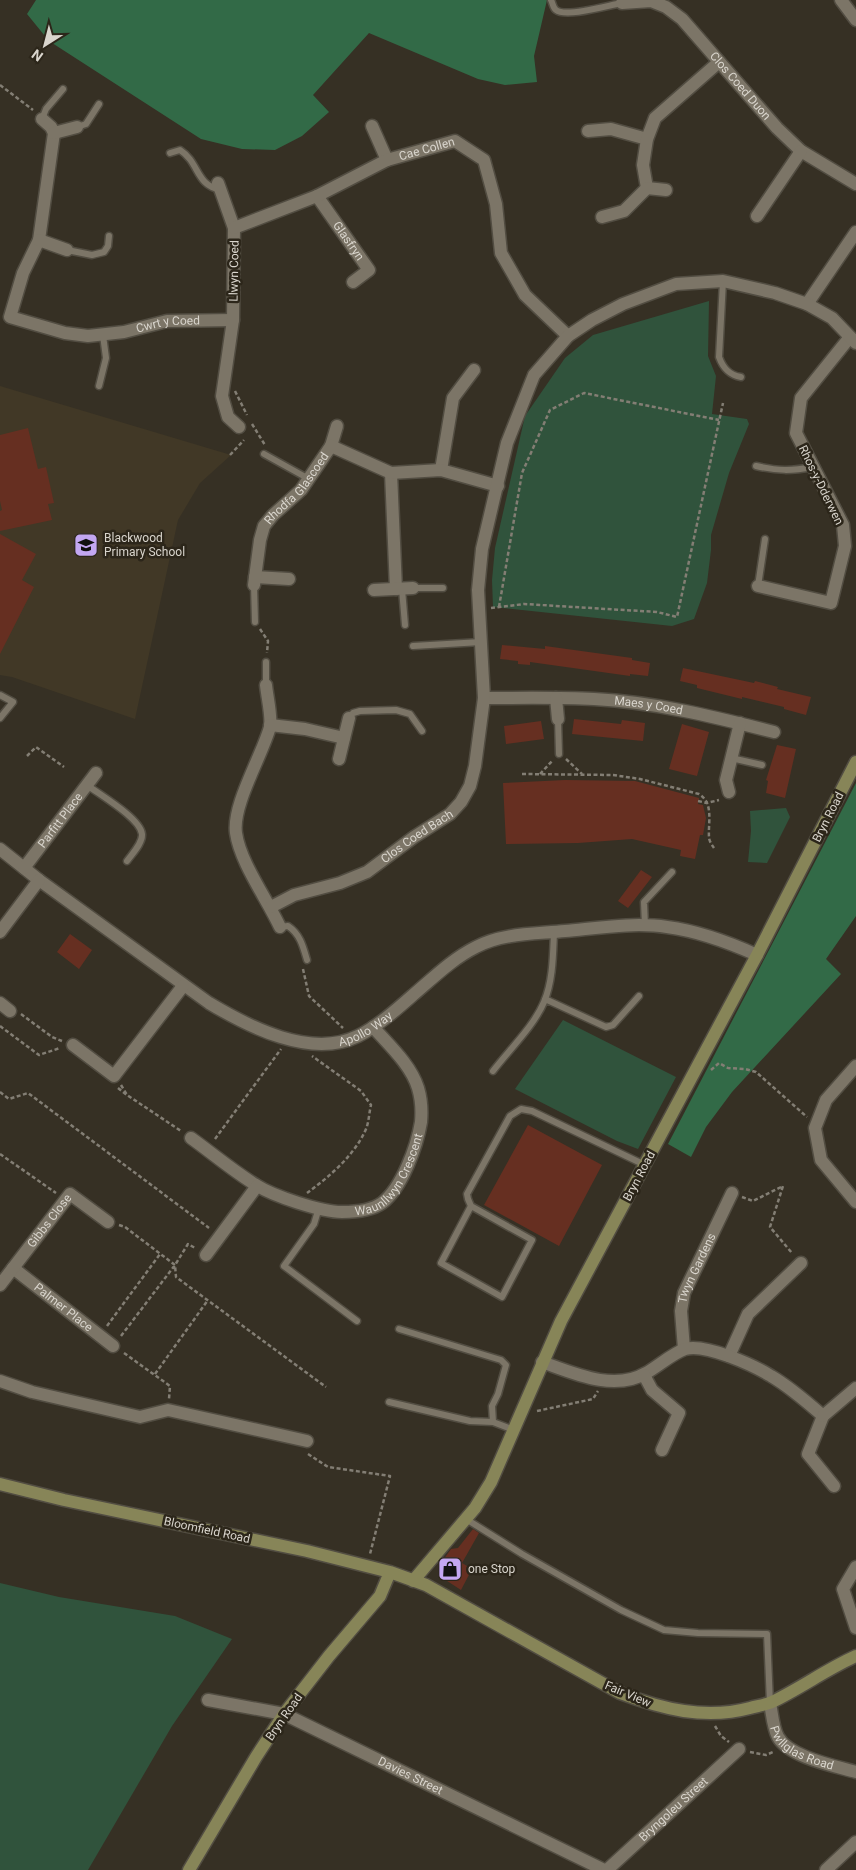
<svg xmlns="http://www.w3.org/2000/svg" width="856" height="1870" font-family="Roboto,sans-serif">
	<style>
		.built { fill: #413826 }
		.green { fill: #30533c }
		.forest { fill: #326a47 }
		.building { fill: #662f21 }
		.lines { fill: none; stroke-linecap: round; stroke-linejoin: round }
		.lane-casing { stroke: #524d42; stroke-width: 9 }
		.street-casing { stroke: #524d42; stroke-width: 15 }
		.secondary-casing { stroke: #524d42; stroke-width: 15 }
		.path { stroke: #837e74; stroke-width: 2.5; stroke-dasharray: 4 2.5; stroke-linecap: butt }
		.lane { stroke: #7c7567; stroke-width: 6 }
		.street { stroke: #7c7567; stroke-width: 12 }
		.secondary { stroke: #878558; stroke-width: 12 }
		.labels { text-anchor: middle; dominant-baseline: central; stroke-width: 5; stroke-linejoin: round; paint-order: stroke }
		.street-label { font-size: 12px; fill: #d9d5cd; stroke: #2c261a }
		.poi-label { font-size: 12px; fill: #d9d5cd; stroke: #2c261a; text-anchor: start }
	</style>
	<rect width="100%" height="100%" fill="#363024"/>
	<path class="built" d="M0,386L231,455L200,483L178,520L135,719L12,677L0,675Z"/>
	<path class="green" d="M709,301L708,356L716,376L712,414L747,419L749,424L729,473L711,535V550L707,583L694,619L672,626L493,607L492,580L495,548L525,416L565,358L593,335Z
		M786,808L790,817L767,863L748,862L751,831L750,811Z
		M563,1020L676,1077L638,1149L617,1141L515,1089Z
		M0,1583L59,1597L175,1616L232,1639L172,1726L88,1870H0Z"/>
	<path class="forest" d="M36,0H547L534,56L537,82L505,85L478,79L369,33L313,95L329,112L302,136L275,150L242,149L201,139L49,41L27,14Z
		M856,783V916L826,959L841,974L732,1092L706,1127L691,1157L668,1144Z"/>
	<path class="building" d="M28,428L38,469L46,467L54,503L48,504L52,520L0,531V511L2,510L0,501V435Z
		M0,534L36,554L22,580L34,587L0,654Z
		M502,645L545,649V646L632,658V660L650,663L648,676L630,674V676L530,662V665L518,664V661L500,659Z
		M683,668L754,683L755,681L778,687L777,689L811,697L806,715L784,709V707L742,697V699L697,688V685L680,681Z
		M574,719L621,724L622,720L645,723L643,741L572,734Z
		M541,721L544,739L506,744L504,726Z
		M682,724L709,732L697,776L669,769Z
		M777,745L796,749L785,798L766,793L768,781L766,780Z
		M565,780L635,781L699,798L698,804L703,805L706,818L703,835H700L695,859L680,856L681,850L632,839L578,843L506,844L503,783Z
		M641,870L652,877L628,908L618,901Z
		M70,934L92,950L79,969L57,952Z
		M528,1125L602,1165L559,1246L484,1205Z
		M473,1529L479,1533L462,1563L472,1569L461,1590L441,1577V1563L451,1549L458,1548Z"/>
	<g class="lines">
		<g class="lane-casing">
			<path id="lane" d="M551,0C553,4 553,8 556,10C566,18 609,5 622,3
				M42,119L46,109L63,89
				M77,127L86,124L99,104
				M170,153L180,150C200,163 195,185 221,190
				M67,250L92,255L104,252L108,246L109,236
				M723,281L719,357C723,368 729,375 741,377
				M99,386L106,358L103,335
				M264,454L309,479
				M756,466C778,471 791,471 813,467
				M254,585L255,622
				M758,586L765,539
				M413,588H443
				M402,589L405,625
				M413,646L481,642
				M266,685V662
				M0,695L13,702L0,718
				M349,718L353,713L360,711L396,710L410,714L422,731
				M558,719L559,754
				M731,758L762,765
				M87,785C100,795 140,818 142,834C143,843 132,854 127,861
				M645,926L644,902L672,872
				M280,927L288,926C300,934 303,946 307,960
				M545,999L606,1027L613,1025L639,996
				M493,1071C509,1050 534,1026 544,1002C553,981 553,955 554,932
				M471,1206L441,1263L502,1297L532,1240L471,1206L468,1199L467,1194L510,1116L521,1109L532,1111L645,1165
				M317,1209L318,1211L314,1224L284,1266L357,1321
				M399,1329L491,1357L501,1360L506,1365L498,1394L492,1406L493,1422
				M389,1402L470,1421L493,1422L514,1430
				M466,1519L522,1554L621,1610L664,1630L698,1633L767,1634L770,1703"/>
		</g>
		<g class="street-casing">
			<g id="street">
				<path d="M841,0L856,20"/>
				<path id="s1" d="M622,3L651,1L666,7L682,19L777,128L801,151L856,184"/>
				<path id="s2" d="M42,119L51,127L54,133L39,240L23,273L10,317L65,333L88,336L124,332L167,321L233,320"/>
				<path d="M372,126L387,160"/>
				<path d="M588,131L611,129L647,139"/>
				<path d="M54,133L77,127"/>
				<path d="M218,183L234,228L233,320L222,396L228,417L239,427"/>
				<path d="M666,190L647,188L643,165L647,139L655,118L719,62"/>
				<path id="s3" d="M317,196L369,270L353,282"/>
				<path d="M757,216L801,151"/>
				<path d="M602,217L624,211L647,188"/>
				<path id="s4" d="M234,228L317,196L387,160L455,141L484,160L496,204L501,253L525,295L568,336"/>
				<path d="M39,240L67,250"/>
				<path d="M807,304L856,232"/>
				<path d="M331,446L337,426"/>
				<path d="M441,470L453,398L474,370"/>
				<path d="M391,473L396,589"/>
				<path d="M255,577L289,579"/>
				<path id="s5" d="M254,585L260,540L264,526L273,515L301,490L331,446L391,473L441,470L498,486"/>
				<path d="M758,586L831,603L845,546L843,525L796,433L801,398L850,337"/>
				<path d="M374,590L413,588"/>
				<path d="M266,685C267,696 272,717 270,727C262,756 232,805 236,833C240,862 267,899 280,927"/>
				<path id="s6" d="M484,698C520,698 558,697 594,699C655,702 715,717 774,732"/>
				<path d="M556,698L558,719"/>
				<path d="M270,725L305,729L344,738"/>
				<path d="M339,759L349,718"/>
				<path d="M729,792L726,780L740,723"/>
				<path id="s7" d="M0,849L39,880L209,1003C249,1027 311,1059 358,1036C378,1026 396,1010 413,995C433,978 452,959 476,947C502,933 535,934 565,931C598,928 634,922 667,927C698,931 728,942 757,955"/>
				<path id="s8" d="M24,868L96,773"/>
				<path id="s9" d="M271,907L294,895L340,883L367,872L414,837L450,814L461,802L470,786L475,766L484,698L478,590L482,549L507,443L534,375L568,336L592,320L623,304L676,284L723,281L775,293L807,304L832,318L856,343"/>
				<path d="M0,932L39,880"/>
				<path d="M0,1003L10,1011"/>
				<path d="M73,1045L114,1076L183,986"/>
				<path d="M856,1066L826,1100L815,1128L821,1160L856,1202"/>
				<path id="s10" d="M191,1138C212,1153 233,1171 256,1185C273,1196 321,1212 342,1212C355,1212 371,1211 382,1203C402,1188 417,1146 421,1122C422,1111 421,1098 418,1088C411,1065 389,1045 373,1027"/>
				<path d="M206,1255L257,1186"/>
				<path id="s11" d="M13,1268L113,1346"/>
				<path id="s12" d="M0,1285L70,1194L108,1222"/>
				<path id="s13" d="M684,1349L681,1311L684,1293L732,1193"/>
				<path d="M729,1356L748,1314L801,1263"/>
				<path d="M542,1362C573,1373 614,1392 646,1373C657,1367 673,1353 685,1349C705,1343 753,1365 771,1376C790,1387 807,1402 823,1416L808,1454L834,1486"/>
				<path d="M644,1375L652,1390L679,1413L662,1450"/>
				<path d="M0,1381L32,1392L140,1417L168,1410L307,1441"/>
				<path d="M823,1416L856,1388"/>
				<path d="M856,1567L843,1589L856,1628"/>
				<path id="s14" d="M208,1700L284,1714L604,1870"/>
				<path id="s15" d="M770,1703C772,1713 773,1728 778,1737C789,1757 835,1766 856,1772"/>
				<path id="s16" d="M607,1870L739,1749"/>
				<path d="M826,1870L856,1842"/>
			</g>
		</g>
		<g class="secondary-casing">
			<path id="secondary" d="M0,1484L64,1500L307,1551L390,1572L426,1585L620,1693C662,1709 705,1720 750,1708C757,1706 765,1705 772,1702C801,1688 827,1669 856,1656
				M413,1581L475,1508L491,1482L561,1321L757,955L856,762
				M189,1870L256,1757L284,1714L329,1656L380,1596L390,1572"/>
		</g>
		<path class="path" d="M0,85L33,110
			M235,391L247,415
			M252,424L265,445
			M230,455L244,440
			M499,607L522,473L550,410L584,393L719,420
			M491,608L524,604L657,612L677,617L723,403
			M260,629L268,641L267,653
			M27,756L36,747L64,767
			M566,759L582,774
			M522,774L613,775L640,779L699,794C714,803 708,823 709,837C709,841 712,845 714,848
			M540,774L553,760
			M698,801L707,803L719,800
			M303,969L309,996L343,1028
			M21,1014L52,1037L62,1041
			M0,1026L39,1055L60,1048
			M711,1070L719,1063L728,1068L745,1069L756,1072L807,1117
			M121,1085L127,1095L181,1131
			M118,1088L128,1096
			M0,1092L9,1099L28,1093L209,1228
			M215,1139L281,1049
			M0,1154L56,1193
			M307,1193C329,1177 355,1155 366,1129C369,1122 369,1113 371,1105L361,1091L312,1056
			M742,1197L753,1201L783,1186L770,1227L792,1253
			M119,1225L125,1227L175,1265L176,1277L326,1387
			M107,1326L160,1254
			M121,1336L175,1265L188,1244L195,1248
			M124,1353L170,1386L169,1399
			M155,1374L208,1300
			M537,1411L593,1399L598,1391
			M308,1454L328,1467L390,1476L370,1554
			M715,1726L721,1736L729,1742
			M750,1752L766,1755L773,1752"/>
		<use href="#lane" class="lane"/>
		<use href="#street" class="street"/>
		<use href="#secondary" class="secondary"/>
	</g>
	<defs>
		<g id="school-square" transform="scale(1.25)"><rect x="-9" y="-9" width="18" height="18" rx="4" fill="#c3a7f2" stroke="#2c261a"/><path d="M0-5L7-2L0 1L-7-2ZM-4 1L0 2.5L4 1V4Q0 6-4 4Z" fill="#111"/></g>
		<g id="shop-square" transform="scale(1.25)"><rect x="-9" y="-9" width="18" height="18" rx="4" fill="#c3a7f2" stroke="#2c261a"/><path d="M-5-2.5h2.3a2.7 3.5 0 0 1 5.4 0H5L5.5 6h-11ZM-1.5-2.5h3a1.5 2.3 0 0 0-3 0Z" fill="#111"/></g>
	</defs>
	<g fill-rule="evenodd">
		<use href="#school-square" x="86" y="545"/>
		<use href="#shop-square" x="450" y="1569"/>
	</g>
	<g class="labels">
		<g class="street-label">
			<text stroke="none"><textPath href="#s1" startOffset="154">Clos Coed Duon</textPath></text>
			<text stroke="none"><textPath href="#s4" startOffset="209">Cae Collen</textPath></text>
			<text stroke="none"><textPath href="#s3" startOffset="55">Glasfryn</textPath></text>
			<text transform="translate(234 271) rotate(-89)">Llwyn Coed</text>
			<text stroke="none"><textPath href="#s2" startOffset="371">Cwrt y Coed</textPath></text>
			<text transform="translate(821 485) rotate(64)">Rhos-y-Dderwen</text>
			<text stroke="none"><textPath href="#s5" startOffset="110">Rhodfa Glascoed</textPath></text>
			<text stroke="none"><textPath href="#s6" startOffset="165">Maes y Coed</textPath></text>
			<text transform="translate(828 817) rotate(-63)">Bryn Road</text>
			<text stroke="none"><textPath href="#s8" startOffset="60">Parfitt Place</textPath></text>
			<text stroke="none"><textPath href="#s9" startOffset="164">Clos Coed Bach</textPath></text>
			<text stroke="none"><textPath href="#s7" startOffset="428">Apollo Way</textPath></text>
			<text stroke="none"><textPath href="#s10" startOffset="238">Waunllwyn Crescent</textPath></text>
			<text transform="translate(639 1176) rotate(-62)">Bryn Road</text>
			<text stroke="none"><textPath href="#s12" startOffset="81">Gibbs Close</textPath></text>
			<text stroke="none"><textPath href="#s13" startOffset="84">Twyn Gardens</textPath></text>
			<text stroke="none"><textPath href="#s11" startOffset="64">Palmer Place</textPath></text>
			<text transform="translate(207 1530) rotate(12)">Bloomfield Road</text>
			<text transform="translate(628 1694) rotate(23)">Fair View</text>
			<text transform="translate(284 1717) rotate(-55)">Bryn Road</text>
			<text stroke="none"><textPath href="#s15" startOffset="61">Pwllglas Road</textPath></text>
			<text stroke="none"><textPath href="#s14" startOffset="218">Davies Street</textPath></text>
			<text stroke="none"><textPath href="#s16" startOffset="90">Bryngoleu Street</textPath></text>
		</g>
		<g class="poi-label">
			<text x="104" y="538">Blackwood<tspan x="104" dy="14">Primary School</tspan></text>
			<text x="468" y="1569">one Stop</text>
		</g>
	</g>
	<g transform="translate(45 45) rotate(216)" stroke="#2c261a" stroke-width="4" paint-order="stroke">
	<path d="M0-4L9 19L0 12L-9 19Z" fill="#d9d5cd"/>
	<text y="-8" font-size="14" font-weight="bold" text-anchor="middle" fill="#d9d5cd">N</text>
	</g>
</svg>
